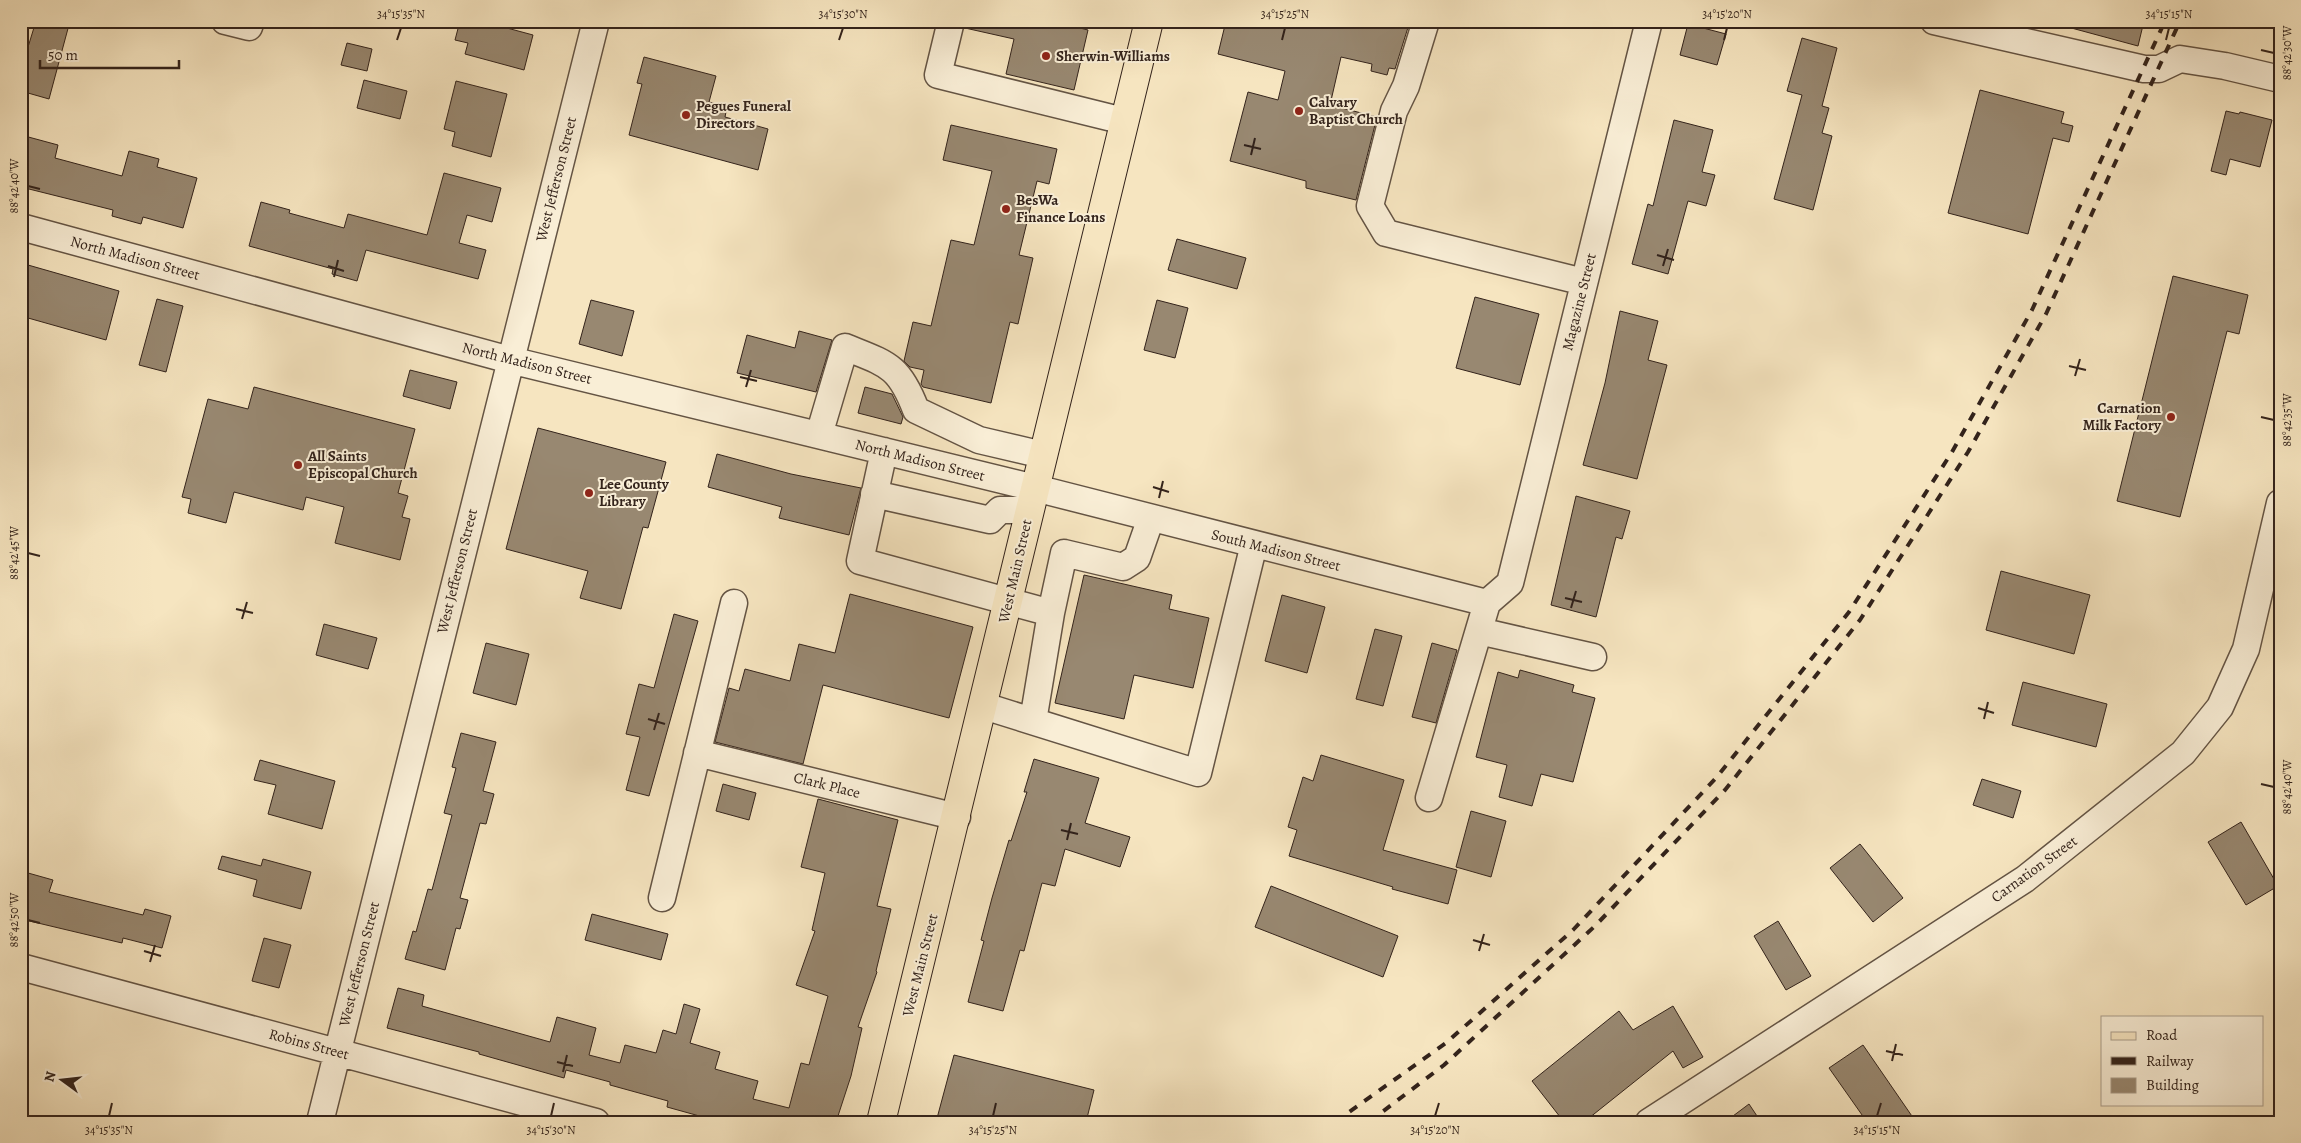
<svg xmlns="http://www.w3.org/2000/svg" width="2301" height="1143" font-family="Alegreya,serif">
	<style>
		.building { fill: #988871; stroke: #33231b }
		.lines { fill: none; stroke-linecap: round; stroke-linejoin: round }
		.minor-casing { stroke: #645444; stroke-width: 29 }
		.major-casing { stroke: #33231b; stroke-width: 30 }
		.minor { stroke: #f9eed6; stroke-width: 26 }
		.major { stroke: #f6e5c0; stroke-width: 28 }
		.rail { stroke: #33231b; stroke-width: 4; stroke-dasharray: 9 9; stroke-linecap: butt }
		.ticks { fill: none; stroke: #33231b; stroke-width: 2 }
		.poi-dot { fill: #8f2418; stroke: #f9eed6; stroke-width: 2 }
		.labels { text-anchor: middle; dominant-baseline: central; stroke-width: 4; stroke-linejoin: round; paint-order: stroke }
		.poi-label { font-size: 15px; font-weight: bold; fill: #33231b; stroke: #f9eed6; text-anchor: start }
		.street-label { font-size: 15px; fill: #33231b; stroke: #f9eed6 }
		.neatline { fill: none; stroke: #33231b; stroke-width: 2 }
		.ticks-label { font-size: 12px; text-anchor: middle; fill: #33231b }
	</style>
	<rect width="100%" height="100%" fill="#f6e5c0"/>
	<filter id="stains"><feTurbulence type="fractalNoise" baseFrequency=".004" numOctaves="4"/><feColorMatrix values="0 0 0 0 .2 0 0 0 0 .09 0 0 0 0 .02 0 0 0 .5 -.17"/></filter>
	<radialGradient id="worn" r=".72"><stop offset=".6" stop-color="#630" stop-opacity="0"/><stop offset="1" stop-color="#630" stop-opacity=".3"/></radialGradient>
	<path class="building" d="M36,21H70L49,99L21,91V70Z
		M460,21H481L533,35L524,70L465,54L468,43L455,40Z
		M966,21H1052L1088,30L1074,90L1006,74L1014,39L965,28Z
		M1226,21H1410L1395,69L1389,68L1387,75L1371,71L1372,64L1341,57L1330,105L1377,117L1356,200L1306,188V181L1230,161L1248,92L1278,100L1285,71L1218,54Z
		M2065,21H2144L2138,46L2064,26Z
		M1688,24L1726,34L1717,65L1680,55Z
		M1802,38L1837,48L1822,106L1829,108L1822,133L1832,136L1813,210L1774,199L1802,95L1787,91Z
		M347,43L372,49L367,71L341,65Z
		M644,57L716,76L709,102L720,105L719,110L726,112L725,117L768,129L758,170L629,135L642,84L637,83Z
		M364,80L407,91L400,119L357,108Z
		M456,81L507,94L491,157L452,146L455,132L444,129Z
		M1980,90L2064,112L2061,123L2073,126L2069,142L2053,138L2028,234L1948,213Z
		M2226,111L2239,114L2240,112L2272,120L2260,167L2230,159L2226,175L2211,171Z
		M1674,120L1713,130L1702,172L1715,175L1706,206L1688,201L1668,274L1632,264L1648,204L1653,206Z
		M951,125L1057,149L1049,184L1037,181L1019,255L1033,258L1018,324L1010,322L991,403L923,387L921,384L924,370L910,367L904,361L913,322L931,326L951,240L974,245L992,171L943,160Z
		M21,135L58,145L55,158L122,176L129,151L159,159L157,167L197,178L183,228L143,217L141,224L112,216L113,210L21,187Z
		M444,173L501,188L492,222L467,215L459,243L486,250L478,279L366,250L357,281L332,274L333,269L249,246L261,202L290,210L289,213L344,228L348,214L427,235Z
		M1177,239L1246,258L1237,289L1168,270Z
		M21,263L119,291L106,340L21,316Z
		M2173,276L2248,295L2239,334L2227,331L2180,517L2117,501Z
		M1475,297L1539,314L1520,385L1456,368Z
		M157,299L183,306L166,372L139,365Z
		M591,300L634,311L622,356L579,344Z
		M1157,300L1188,308L1175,358L1144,350Z
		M1620,311L1658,321L1648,360L1667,365L1637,479L1583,465L1605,383Z
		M799,331L832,340L816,392L737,373L747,335L795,348Z
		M410,370L457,382L450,409L403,396Z
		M254,387L415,429L398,493L408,496L402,517L410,519L400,560L335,543L344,507L306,497L303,510L234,492L226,523L188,513L191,499L182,497L208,399L248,409Z
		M865,387L892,394L903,417L901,424L858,413Z
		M538,428L666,462L648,528L643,527L621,609L580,598L588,571L506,549Z
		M717,454L791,474L861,488L849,535L779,518L782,507L708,487Z
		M1576,496L1630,511L1622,539L1616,537L1596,617L1551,605Z
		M2001,571L2090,595L2074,654L1986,630Z
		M1084,575L1172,595L1169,609L1209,618L1193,688L1134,675L1124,719L1055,703Z
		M850,594L973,627L949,718L823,685L803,764L715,742L729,688L739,691L745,669L790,681L799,644L835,653Z
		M1282,595L1325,607L1307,673L1265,661Z
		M674,614L698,621L649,796L626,790L640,737L626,734L639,684L654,688Z
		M324,624L377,638L368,669L316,655Z
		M1375,629L1402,636L1383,706L1356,699Z
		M486,643L529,654L516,705L473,693Z
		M1432,643L1457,650L1436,723L1412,717Z
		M1520,670L1574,685L1572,692L1595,698L1573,782L1541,774L1532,806L1499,797L1507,765L1476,757L1498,672L1518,678Z
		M2023,682L2107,704L2096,747L2012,725Z
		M461,733L496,742L483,791L494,794L486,824L480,823L460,898L468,900L460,929L456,928L445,970L405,959L413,931L416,932L428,889L432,890L452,815L444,813L456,768L452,767Z
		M1321,755L1404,780L1383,850L1457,870L1448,904L1392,889L1393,887L1289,856L1297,830L1288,827L1303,777L1313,781Z
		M1034,759L1099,778L1085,823L1130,837L1120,867L1065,849L1055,886L1042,883L1024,951L1020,950L1003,1011L968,1002L984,941L981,940L992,898L1009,840L1011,841L1027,792H1024Z
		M260,760L335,781L322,829L268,814L276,785L254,780Z
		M1982,779L2021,791L2013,818L1973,805Z
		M723,784L756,793L749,820L716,811Z
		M818,799L898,820L877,906L891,909L876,971L877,972L858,1027L862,1028L851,1076L836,1122H721L667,1107L668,1101L610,1085V1082L566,1070L564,1078L479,1054V1052L387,1028L398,988L424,995L422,1006L550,1042L557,1017L596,1028L589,1055L620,1063L625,1045L656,1053L663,1030L676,1034L684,1004L700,1009L690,1043L720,1052L715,1069L758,1081L753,1099L789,1108L801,1063L809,1065L828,996L796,985L815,931L812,930L825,873L801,867Z
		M1471,811L1506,821L1491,877L1456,867Z
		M2241,822L2278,886L2246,905L2208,842Z
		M1860,844L1903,898L1873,922L1830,868Z
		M222,856L261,866L263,859L311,872L301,909L253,896L257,880L218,869Z
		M21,871L53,880L49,892L143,915L145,909L171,916L162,948L123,938L122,943L21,919Z
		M1271,886L1398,936L1383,977L1255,927Z
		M592,914L668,934L661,960L585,940Z
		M1778,921L1811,976L1786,990L1754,936Z
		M264,938L291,945L279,988L252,981Z
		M1673,1006L1703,1057L1683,1068L1673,1051L1584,1122H1564L1532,1081L1619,1011L1633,1030Z
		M1863,1045L1916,1122H1867L1829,1068Z
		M954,1055L1094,1090L1086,1122H936Z
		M1749,1104L1761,1122H1725Z"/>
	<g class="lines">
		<g class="minor-casing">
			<path id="minor" d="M225,21L249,27L251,21
				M951,21L938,75L1124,121
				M1426,21L1406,86L1394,111L1370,206L1386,233L1584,282
				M1934,21L2144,69H2159L2180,59L2225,66L2280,79
				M21,227L510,360L1035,488L1487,603L1510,583L1649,21
				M819,435L845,347C887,364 899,365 916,410L979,440L1043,455
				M884,451L860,561L1051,613L1033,721
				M874,494L990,520L1000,510H1029
				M1051,613L1064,553L1123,567L1137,558L1151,518
				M1479,631L1593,657
				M984,706L1198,773L1254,544
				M697,753L957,817
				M1429,798L1487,603
				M662,898L734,603
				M21,967L596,1122
				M320,1122L596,21
				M1649,1122L2025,879L2183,753L2220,707L2246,649L2280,503"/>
		</g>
		<g class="major-casing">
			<path id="major" d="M881,1122L1149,21"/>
		</g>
		<use href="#minor" class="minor"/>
		<use href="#major" class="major"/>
		<path class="rail" d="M1335,1122L1446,1043L1573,930L1716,778L1849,612L1952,452L2032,310L2165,21
			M1369,1122L1444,1065L1595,926L1725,790L1860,620L1968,452L2046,314L2180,21"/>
	</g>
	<path class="ticks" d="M397,40L401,28M839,40L843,28M1282,40L1285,28M1724,40L1727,28M2166,40L2169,28M2261,50L2274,53M1244,145L1261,149M1251,155L1255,138M28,186L40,189M1657,255L1674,260M328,266L344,271M1663,266L1668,249M334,277L338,260M2069,366L2086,370M2075,376L2080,359M740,377L757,381M746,387L751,370M2261,417L2274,420M1153,487L1169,492M1159,498L1163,481M28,553L40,556M1565,598L1582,602M1571,608L1576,591M236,609L253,613M242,619L247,602M1978,708L1994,713M648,719L665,724M1984,719L1988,702M654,730L659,713M2261,784L2274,787M1061,830L1078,834M1067,840L1071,823M28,920L40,923M1473,940L1490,945M144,951L161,956M1479,951L1484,934M150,962L155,945M1886,1051L1903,1055M1892,1061L1896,1044M557,1062L573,1066M563,1072L567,1055M109,1116L112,1103M551,1116L554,1103M993,1116L996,1103M1435,1116L1439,1103M1877,1116L1881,1103"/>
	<g class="poi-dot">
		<circle cx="1046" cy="56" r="5"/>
		<circle cx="1299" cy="111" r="5"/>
		<circle cx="686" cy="115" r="5"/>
		<circle cx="1006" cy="209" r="5"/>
		<circle cx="2171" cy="417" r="5"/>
		<circle cx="298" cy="465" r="5"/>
		<circle cx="589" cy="493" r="5"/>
	</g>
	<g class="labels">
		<g class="poi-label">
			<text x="1056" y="56">Sherwin-Williams</text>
			<text x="1309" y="102">Calvary<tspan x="1309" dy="17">Baptist Church</tspan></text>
			<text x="696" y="106">Pegues Funeral<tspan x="696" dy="17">Directors</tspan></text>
			<text x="1016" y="200">BesWa<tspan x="1016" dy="17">Finance Loans</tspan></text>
			<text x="2161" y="408" text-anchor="end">Carnation<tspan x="2161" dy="17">Milk Factory</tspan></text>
			<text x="308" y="456">All Saints<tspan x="308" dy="17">Episcopal Church</tspan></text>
			<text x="599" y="484">Lee County<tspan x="599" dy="17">Library</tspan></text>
		</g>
		<g class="street-label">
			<text transform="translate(556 179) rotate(-76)">West Jefferson Street</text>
			<text transform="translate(135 258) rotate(15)">North Madison Street</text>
			<text transform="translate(1579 302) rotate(-76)">Magazine Street</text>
			<text transform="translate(527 363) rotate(14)">North Madison Street</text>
			<text transform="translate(920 460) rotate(14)">North Madison Street</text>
			<text transform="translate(1276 550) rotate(14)">South Madison Street</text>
			<text transform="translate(457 571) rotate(-76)">West Jefferson Street</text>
			<text transform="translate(1015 571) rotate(-77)">West Main Street</text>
			<text transform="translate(827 785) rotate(14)">Clark Place</text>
			<text transform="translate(2034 869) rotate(-36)">Carnation Street</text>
			<text transform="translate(359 964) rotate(-76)">West Jefferson Street</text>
			<text transform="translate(920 965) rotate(-76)">West Main Street</text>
			<text transform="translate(309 1044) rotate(15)">Robins Street</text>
		</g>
	</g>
	<rect width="2301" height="1143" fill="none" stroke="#f6e5c0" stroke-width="55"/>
	<rect x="2101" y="1016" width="162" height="90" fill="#f9eed6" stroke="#aa9d8b"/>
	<rect x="2111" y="1032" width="25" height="8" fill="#f6e5c0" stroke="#aa9d8b"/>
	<text x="2146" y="1040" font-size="15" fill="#33231b">Road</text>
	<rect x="2111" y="1057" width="25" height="8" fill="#33231b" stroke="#aa9d8b"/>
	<text x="2146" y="1066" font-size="15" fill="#33231b">Railway</text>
	<rect x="2111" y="1078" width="25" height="15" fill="#988871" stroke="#aa9d8b"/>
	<text x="2146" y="1090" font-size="15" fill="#33231b">Building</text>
	<g transform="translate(62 1080) rotate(285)" stroke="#f9eed6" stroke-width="4" paint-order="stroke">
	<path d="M0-4L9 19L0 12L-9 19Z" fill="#33231b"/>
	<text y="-8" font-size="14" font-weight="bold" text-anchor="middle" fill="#33231b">N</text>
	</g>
	<path d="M40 60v8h139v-8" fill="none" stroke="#33231b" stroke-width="2.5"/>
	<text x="48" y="60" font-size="15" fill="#33231b" stroke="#f9eed6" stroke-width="4" paint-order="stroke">50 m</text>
	<rect x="28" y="28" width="2246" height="1088" class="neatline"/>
	<g class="ticks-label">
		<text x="401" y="18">34°15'35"N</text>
		<text x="843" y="18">34°15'30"N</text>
		<text x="1285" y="18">34°15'25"N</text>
		<text x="1727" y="18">34°15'20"N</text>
		<text x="2169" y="18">34°15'15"N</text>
		<text transform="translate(2287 53) rotate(-90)" y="4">88°42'30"W</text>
		<text transform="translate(14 186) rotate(-90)" y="4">88°42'40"W</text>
		<text transform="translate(2287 420) rotate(-90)" y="4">88°42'35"W</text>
		<text transform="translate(14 553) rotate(-90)" y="4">88°42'45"W</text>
		<text transform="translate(2287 787) rotate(-90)" y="4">88°42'40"W</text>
		<text transform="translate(14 920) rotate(-90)" y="4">88°42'50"W</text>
		<text x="109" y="1134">34°15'35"N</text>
		<text x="551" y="1134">34°15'30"N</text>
		<text x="993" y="1134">34°15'25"N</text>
		<text x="1435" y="1134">34°15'20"N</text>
		<text x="1877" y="1134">34°15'15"N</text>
	</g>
	<rect width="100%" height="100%" filter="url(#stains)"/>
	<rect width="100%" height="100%" fill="url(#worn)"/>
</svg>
